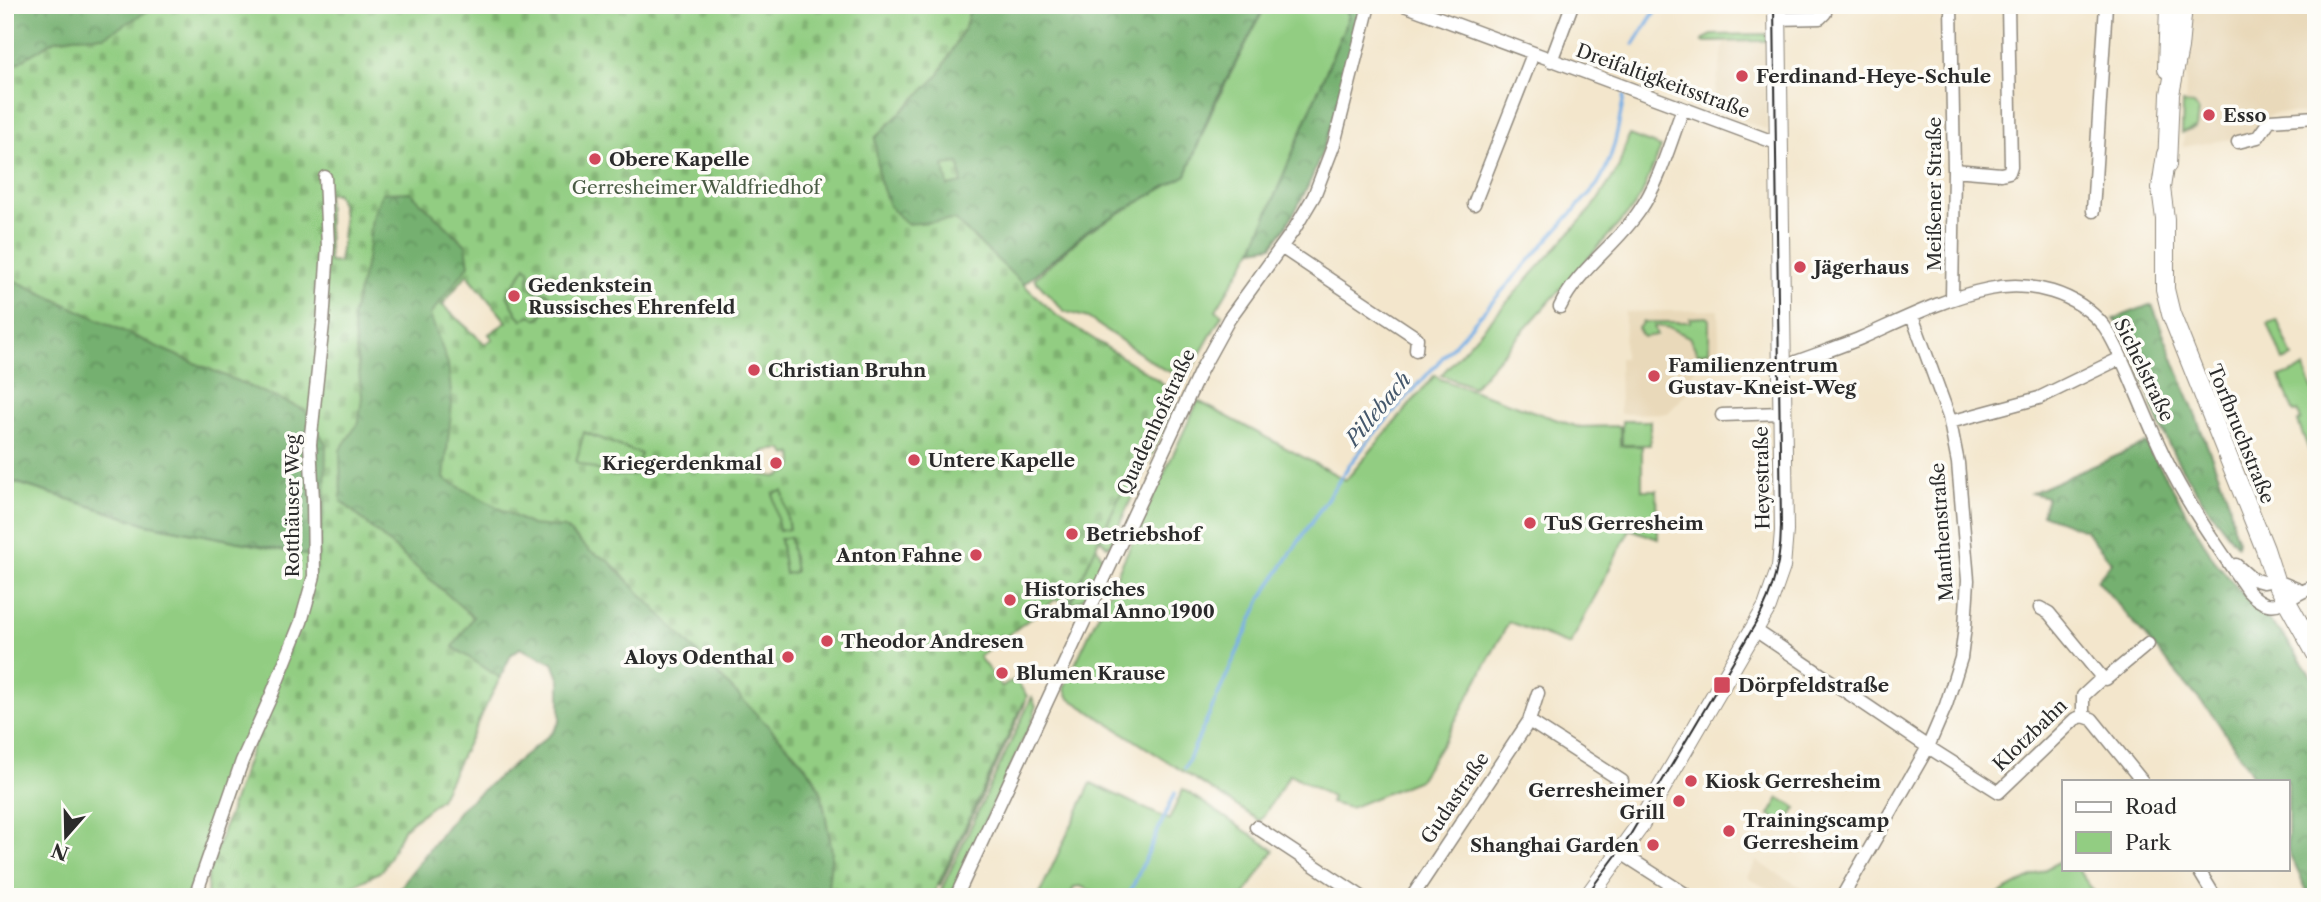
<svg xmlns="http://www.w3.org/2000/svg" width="2321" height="902" font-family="'Libre Caslon Text',serif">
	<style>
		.built { fill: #e9d9ba }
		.green { fill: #92cd82; stroke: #5e7c56; stroke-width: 2 }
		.forest { fill: url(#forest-crowns); stroke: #506e4e; stroke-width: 2; fill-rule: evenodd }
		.cemetery { fill: url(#cemetery-stones); stroke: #5e7c56; stroke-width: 2; fill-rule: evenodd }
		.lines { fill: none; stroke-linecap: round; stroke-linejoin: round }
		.stream { stroke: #74ade4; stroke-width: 3.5 }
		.street-casing { stroke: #8f887c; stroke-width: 15 }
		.secondary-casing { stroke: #8f887c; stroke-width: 20 }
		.street { stroke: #fff; stroke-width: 12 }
		.secondary { stroke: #fff; stroke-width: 18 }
		.tram { stroke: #2b2b2b; stroke-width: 2 }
		.poi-dot { fill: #d1495b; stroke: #fdfcf7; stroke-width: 2.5 }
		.labels { text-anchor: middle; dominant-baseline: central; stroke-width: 7; stroke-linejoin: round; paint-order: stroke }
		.poi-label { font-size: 19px; font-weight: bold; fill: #2b2b2b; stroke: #fdfcf7; text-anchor: start }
		.street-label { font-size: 19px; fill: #2b2b2b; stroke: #fdfcf7 }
		.park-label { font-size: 19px; fill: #4a5c45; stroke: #fdfcf7 }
		.water-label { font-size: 21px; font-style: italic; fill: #45586c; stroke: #fdfcf7 }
	</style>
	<defs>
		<pattern id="forest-crowns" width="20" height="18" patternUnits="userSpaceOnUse" patternTransform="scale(1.75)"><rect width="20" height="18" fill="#75b070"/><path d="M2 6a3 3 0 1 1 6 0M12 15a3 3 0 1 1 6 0" fill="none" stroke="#608f5c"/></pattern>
		<pattern id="cemetery-stones" width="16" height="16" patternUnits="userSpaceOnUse" patternTransform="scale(1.75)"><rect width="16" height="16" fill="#92cd82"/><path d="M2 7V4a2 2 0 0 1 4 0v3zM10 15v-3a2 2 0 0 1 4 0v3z" fill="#7eb070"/></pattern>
	</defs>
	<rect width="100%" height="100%" fill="#fdfcf7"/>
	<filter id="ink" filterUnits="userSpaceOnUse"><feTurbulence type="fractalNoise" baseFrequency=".0143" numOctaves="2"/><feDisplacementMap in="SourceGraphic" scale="14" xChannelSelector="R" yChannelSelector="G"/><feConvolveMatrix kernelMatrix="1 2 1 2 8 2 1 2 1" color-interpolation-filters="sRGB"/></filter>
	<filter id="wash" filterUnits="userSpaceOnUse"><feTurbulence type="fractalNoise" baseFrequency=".00686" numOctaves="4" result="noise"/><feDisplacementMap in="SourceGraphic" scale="28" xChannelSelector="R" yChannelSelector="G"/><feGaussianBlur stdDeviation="1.57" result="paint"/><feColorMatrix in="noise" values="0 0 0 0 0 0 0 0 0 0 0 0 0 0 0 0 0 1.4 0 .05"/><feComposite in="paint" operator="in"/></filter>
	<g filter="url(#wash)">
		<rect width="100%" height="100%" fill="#f3e6cc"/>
		<path class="built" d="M2190,5H2316V114L2276,113L2268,116L2255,135L2183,147Z
			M1724,43H1766L1767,130L1712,108Z
			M1718,310L1720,366H1698L1690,375L1691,388L1668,413L1620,414L1619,358H1624L1625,312Z
			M1756,861L1811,893L1809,897H1782L1747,877Z"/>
		<path class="green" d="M1266,5H1343L1349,16L1253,249L1216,310L1222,315L1185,381L1176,374L1163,369L1088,318L1064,311L1034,279L1087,232L1186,175L1213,108Z
			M1766,34V41L1703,42L1704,39L1712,35Z
			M2183,103L2194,105L2198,110L2196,128L2182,133Z
			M1629,135L1661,147L1642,194L1634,207L1473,387L1441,375L1594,206L1618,169Z
			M526,266L555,303L537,319L523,320L517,314L507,295Z
			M1707,317L1709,320V351L1698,354L1689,337L1671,328L1654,326L1657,335L1643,337L1638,328L1643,322H1690V318Z
			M2277,320L2293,357L2283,361L2268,323Z
			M2304,368L2316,398L2314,463L2298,422L2301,421L2298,412L2294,413L2280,377Z
			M1435,375L1440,379L1578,427L1620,426V446H1642V490H1657L1658,539L1630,529L1570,645L1509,622L1447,736L1419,780L1350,808L1330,803L1332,797L1290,774L1260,821L1069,698L1064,688L1198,401L1346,480Z
			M1165,399L1175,404L1110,545L1107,546L1100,539Z
			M1622,421H1650V445H1622Z
			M583,432L641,454L634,475L613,476L576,462Z
			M5,479L147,524L312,556L307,594L187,897H5Z
			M783,491L789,530L778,531L773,492Z
			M790,537L795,573L785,574L780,539Z
			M1096,546L1103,559C1096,574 1090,604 1070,603Z
			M1027,696L1024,706L940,886L938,885Z
			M1032,697L1036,707L1034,716L950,897H938Z
			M1091,783L1169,820L1183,789L1274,850L1243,897H1106L1080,886L1074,887L1070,897H1038Z
			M1779,798L1796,808L1786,824L1769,815Z
			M2064,859V869H2077L2098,897H1994Z"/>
		<path class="forest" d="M5,5H1266L1212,107L1186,175L1087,231L815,458L702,407L583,432L576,463L794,753L813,776L822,795L832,851L827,897H395L407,878L461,808L553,732L560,721V681L553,663L520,648L511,655L500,678L452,647L473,617L312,556L147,524L5,479ZM336,193C348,210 342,244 339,263L329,262L327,194ZM526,266L530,271L528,286L539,293L547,292L555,303L537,319L530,315L523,320L517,314L507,295ZM467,273L507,322L489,334L493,339L485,344L442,305Z
			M1343,5H1361C1342,87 1325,178 1272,246L1253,249L1349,16Z
			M2149,305L2153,307L2229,501L2233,527L2238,541L2237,545C2207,509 2177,466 2159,423C2145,387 2137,350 2114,319Z
			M2146,443L2214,560L2244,596L2284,636L2316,683V897H2310L2288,851V781H2255L2249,769L2215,718L2097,580L2112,562L2085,530L2042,514L2047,497L2031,493Z"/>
		<path class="cemetery" d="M158,5H971L965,27L938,76L875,138L879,178L889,206L907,224L955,220L1056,315L1161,382L1165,387L1166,396L1070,603L1056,599L979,657L1002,687L1015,679L1027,696L932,897H827L832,851L822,795L813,775L794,753L608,560L591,552L565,528L531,525L444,479L452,403L448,364L430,315L469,265L466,245L410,192L382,193L372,218L367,259L352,318L362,396L359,422L340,450L341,501L473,617L453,647L500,678L440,799L404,828L383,870L333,897H207L208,874L318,556L325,500L326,444L305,410L162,349L5,276V71L55,40L73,37L105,36ZM336,193C348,210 342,244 339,263L329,262L327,194ZM526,266L530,271L528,286L539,293L547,292L555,303L537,319L530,315L523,320L517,314L507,295ZM467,274L507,322L489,334L493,339L485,344L442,305ZM584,432L641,454L633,475L613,476L576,462ZM782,449L787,455L793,454L794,464L790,471L776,477L759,474L756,470L754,460L760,459V455L764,454V451ZM783,491L789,529L779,531L773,493ZM790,537L795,572L785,574L780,539Z
			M959,163L962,183L948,186L944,165Z"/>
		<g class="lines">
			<path class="stream" d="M1634,44L1659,5
				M1185,768L1262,597L1274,579L1350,464L1374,434L1597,185C1614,158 1618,128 1624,96
				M1128,897L1175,793"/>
		</g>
	</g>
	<g filter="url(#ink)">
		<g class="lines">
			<g class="street-casing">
				<path id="street" d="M1404,5L1779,144
					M1951,5L1954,170L1952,299
					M1777,19L1820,18L1825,13V5
					M1551,61L1572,5
					M2238,142L2258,137L2270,120L2316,117
					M1954,170L2001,174L2009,172L2011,166L2008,5
					M1474,204L1533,54
					M2093,211L2106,5
					M1281,247L1417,338L1416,350
					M1560,307C1578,269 1617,245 1640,210C1660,181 1670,142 1683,109
					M1781,368C1807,357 1835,349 1861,338C1902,320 1944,298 1989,289C2030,280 2077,293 2104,326C2114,340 2121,358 2128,373C2140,401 2151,429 2164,456C2187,504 2218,547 2248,591C2275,620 2287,595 2316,586
					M1722,415L1782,413
					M1950,422L2039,398L2121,358
					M2236,565L2252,579L2263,582L2275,580L2301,591
					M2040,608L2049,613L2100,675L2099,681L2083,696V716
					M1755,630L1928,747L1999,792L2075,719L2083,716
					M2100,677L2106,679L2148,644
					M2083,716L2092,719L2142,781
					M1529,721L1622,781
					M1256,827L1362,897
					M1621,853L1690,897
					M2198,869L2215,897
					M195,897L242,761L272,694L301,622L314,576L313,499L310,444L323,324L328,247L325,177
					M956,897L1201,370L1229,319L1295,228L1314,196L1334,144L1369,5
					M1412,897L1529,721L1538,693
					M1842,897L1928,747L1946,705L1961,658L1965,627L1968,580L1958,463L1949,417L1912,316"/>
			</g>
			<g class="secondary-casing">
				<path id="secondary" d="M2167,69L2169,5
					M2166,154L2161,188L2165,219V289L2171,314L2265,549L2275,580L2316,654
					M2167,165L2170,94L2179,48L2183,5
					M1588,897L1638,828L1767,607L1781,567L1784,531L1777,5"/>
			</g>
			<use href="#street" class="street"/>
			<use href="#secondary" class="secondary"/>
			<path class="tram" d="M1585,897L1626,842L1757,621C1774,591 1781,561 1781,526L1774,5"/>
		</g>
	</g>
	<g class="poi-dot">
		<circle cx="1742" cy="76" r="7"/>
		<circle cx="2209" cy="115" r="7"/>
		<circle cx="595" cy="159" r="7"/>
		<circle cx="1800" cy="267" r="7"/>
		<circle cx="514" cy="296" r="7"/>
		<circle cx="754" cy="370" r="7"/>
		<circle cx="1654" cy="376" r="7"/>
		<circle cx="914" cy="460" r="7"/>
		<circle cx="776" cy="463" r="7"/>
		<circle cx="1530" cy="523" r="7"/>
		<circle cx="1072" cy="534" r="7"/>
		<circle cx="976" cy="555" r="7"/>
		<circle cx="1010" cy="600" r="7"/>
		<circle cx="827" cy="641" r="7"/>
		<circle cx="788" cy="657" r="7"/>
		<circle cx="1002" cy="673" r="7"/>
		<rect x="1713" y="676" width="18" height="18" rx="3.5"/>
		<circle cx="1691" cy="781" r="7"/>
		<circle cx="1679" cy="801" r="7"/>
		<circle cx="1729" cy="831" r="7"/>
		<circle cx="1653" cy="845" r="7"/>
	</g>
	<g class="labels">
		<g class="poi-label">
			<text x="1756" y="76">Ferdinand-Heye-Schule</text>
			<text x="2223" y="115">Esso</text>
			<text x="609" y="159">Obere Kapelle</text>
			<text x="1814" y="267">Jägerhaus</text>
			<text x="528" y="285">Gedenkstein<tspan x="528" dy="22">Russisches Ehrenfeld</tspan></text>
			<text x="1668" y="365">Familienzentrum<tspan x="1668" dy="22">Gustav-Kneist-Weg</tspan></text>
			<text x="768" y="370">Christian Bruhn</text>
			<text x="928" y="460">Untere Kapelle</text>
			<text x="762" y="463" text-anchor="end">Kriegerdenkmal</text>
			<text x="1544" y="523">TuS Gerresheim</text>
			<text x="1086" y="534">Betriebshof</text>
			<text x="962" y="555" text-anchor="end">Anton Fahne</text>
			<text x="1024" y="589">Historisches<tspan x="1024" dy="22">Grabmal Anno 1900</tspan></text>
			<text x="841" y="641">Theodor Andresen</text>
			<text x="774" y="657" text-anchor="end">Aloys Odenthal</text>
			<text x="1016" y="673">Blumen Krause</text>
			<text x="1738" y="685">Dörpfeldstraße</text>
			<text x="1705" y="781">Kiosk Gerresheim</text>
			<text x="1665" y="790" text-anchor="end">Gerresheimer<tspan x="1665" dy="22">Grill</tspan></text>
			<text x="1743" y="820">Trainingscamp<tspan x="1743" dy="22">Gerresheim</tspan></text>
			<text x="1639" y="845" text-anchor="end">Shanghai Garden</text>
		</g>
		<g class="street-label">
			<text transform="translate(1663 81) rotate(20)">Dreifaltigkeitsstraße</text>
			<text transform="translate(1934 194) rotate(-90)">Meißener Straße</text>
			<text transform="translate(2144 370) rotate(64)">Sichelstraße</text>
			<text transform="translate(1156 422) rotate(-65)">Quadenhofstraße</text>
			<text transform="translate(2241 434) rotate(68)">Torfbruchstraße</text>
			<text transform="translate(1762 478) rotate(-91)">Heyestraße</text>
			<text transform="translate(292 506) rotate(-90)">Rotthäuser Weg</text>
			<text transform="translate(1942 532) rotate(-94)">Manthenstraße</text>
			<text transform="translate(2030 735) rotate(-44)">Klotzbahn</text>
			<text transform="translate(1455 798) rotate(-56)">Gudastraße</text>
		</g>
		<g class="park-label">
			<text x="696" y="187">Gerresheimer Waldfriedhof</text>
		</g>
		<g class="water-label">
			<text transform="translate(1378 409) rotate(-50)">Pillebach</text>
		</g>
	</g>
	<rect width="2321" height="902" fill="none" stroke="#fdfcf7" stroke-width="28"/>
	<rect x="2062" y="780" width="228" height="91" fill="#fdfcf7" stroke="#a9a8a5" stroke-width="2"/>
	<rect x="2076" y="802" width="35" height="10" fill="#ffffff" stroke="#a9a8a5" stroke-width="2"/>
	<text x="2125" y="814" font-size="21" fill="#2b2b2b">Road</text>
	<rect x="2076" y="832" width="35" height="21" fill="#92cd82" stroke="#a9a8a5" stroke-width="2"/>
	<text x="2125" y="850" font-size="21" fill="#2b2b2b">Park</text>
	<g transform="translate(66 836) rotate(200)" stroke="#fdfcf7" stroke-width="5" paint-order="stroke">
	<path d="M0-5L12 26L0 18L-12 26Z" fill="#2b2b2b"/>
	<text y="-10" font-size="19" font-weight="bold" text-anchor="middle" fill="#2b2b2b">N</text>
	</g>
</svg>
